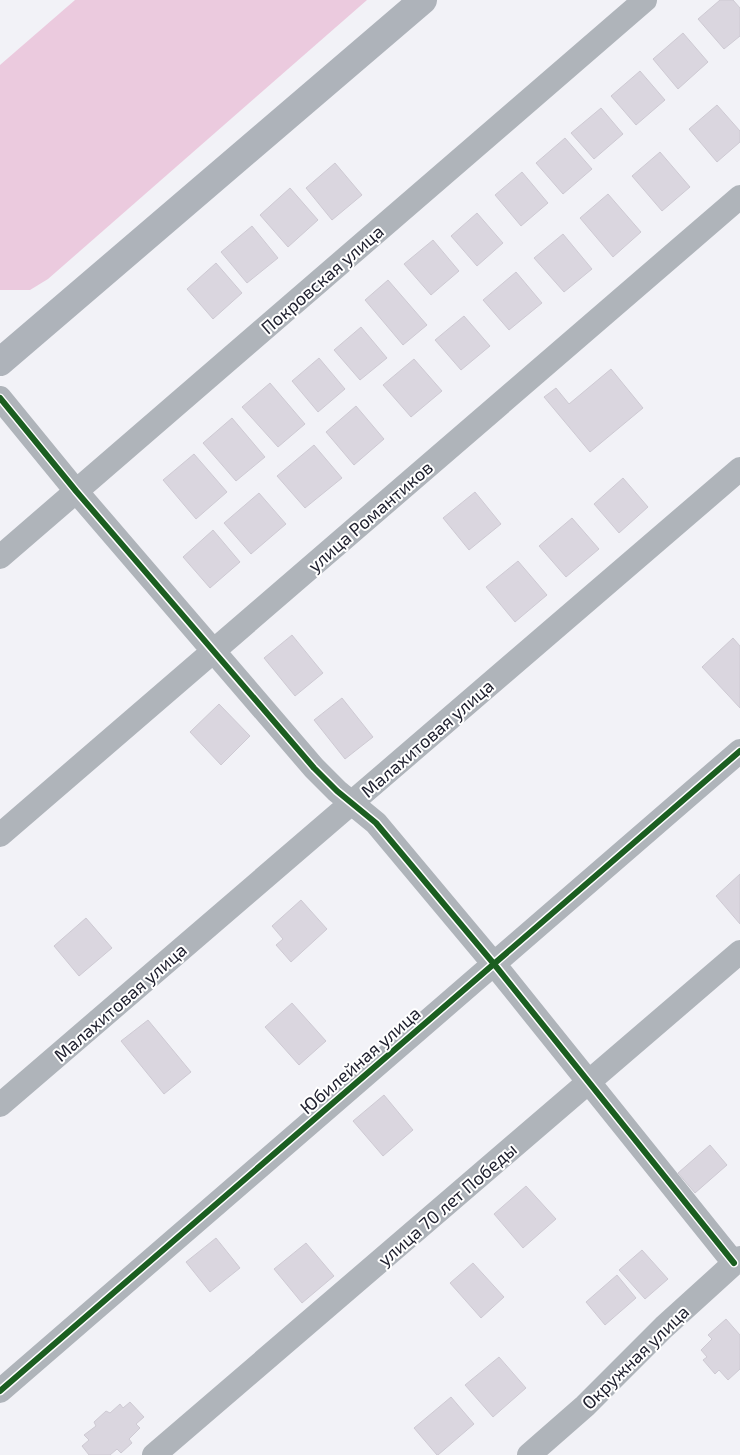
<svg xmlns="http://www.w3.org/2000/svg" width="740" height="1455" font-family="'Exo 2',sans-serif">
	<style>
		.forest { fill: #ebcade }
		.building { fill: #dad6df; stroke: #cecad3 }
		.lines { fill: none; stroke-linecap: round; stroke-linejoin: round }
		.minor { stroke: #afb4ba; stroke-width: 24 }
		.secondary { stroke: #aeb3ba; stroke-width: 28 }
		.cycleway-casing { stroke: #fff; stroke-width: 9 }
		.cycleway { stroke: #1b5e20; stroke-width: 6 }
		.labels { text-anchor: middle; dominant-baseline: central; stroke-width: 4; stroke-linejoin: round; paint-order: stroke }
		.street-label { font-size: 18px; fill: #20212f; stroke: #fff }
	</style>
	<rect width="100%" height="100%" fill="#f2f2f7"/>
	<path class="forest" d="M75,0H367L48,279L30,290H0V65Z"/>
	<path class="building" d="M720,0H733L740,8V36L724,49L698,19Z
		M683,33L708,62L678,89L653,59Z
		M640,71L665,100L636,125L611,96Z
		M717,105L740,131V142L717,162L689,129Z
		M601,108L623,134L594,159L571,133Z
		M565,138L592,169L563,194L536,163Z
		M660,152L690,187L662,211L632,176Z
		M335,163L362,195L332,220L306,188Z
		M522,172L548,203L521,226L495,195Z
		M290,188L318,220L288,247L260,215Z
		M608,194L641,232L613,257L580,218Z
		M477,213L503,243L477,266L451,236Z
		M252,226L278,258L247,283L221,252Z
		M563,234L592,269L564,292L534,258Z
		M433,240L459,271L431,295L404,264Z
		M216,263L242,293L213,319L187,289Z
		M516,272L542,303L509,330L483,300Z
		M388,280L427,325L403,345L365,300Z
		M464,316L490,346L461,370L435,340Z
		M361,327L387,358L360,380L334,350Z
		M319,358L345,389L318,412L292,381Z
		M414,359L442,391L411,417L383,385Z
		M611,369L643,408L590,452L544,397L556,388L569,404Z
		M270,383L305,424L278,447L242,407Z
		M356,406L384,439L354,465L326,432Z
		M232,418L265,457L236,481L203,443Z
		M314,445L342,478L305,508L277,476Z
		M194,454L227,492L196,519L163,480Z
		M623,478L648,507L619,533L594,504Z
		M475,492L501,524L469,550L443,518Z
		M259,493L286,524L251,554L224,523Z
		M572,518L599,549L566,577L539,546Z
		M213,530L240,562L210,588L183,557Z
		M518,561L547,595L515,622L486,587Z
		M292,635L323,673L295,696L264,658Z
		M733,638L740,646V708L702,667Z
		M342,698L373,737L345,759L314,720Z
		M219,704L250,736L221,765L190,732Z
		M740,874V924L716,896Z
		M301,900L327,929L291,962L276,945L283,939L272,926Z
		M86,918L112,948L79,976L54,946Z
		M292,1003L326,1041L299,1065L265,1027Z
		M148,1020L191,1072L164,1094L121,1041Z
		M384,1095L413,1130L383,1156L353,1121Z
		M710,1145L727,1165L695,1193L678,1173Z
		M526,1186L556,1219L523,1248L494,1214Z
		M216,1238L240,1268L210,1292L186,1262Z
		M306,1243L334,1276L302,1303L274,1269Z
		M642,1250L668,1279L645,1299L619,1270Z
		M473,1263L504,1297L481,1318L450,1283Z
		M617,1275L636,1298L605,1325L586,1302Z
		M726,1319L740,1335V1369L728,1380L719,1370L715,1374L703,1360L707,1357L701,1350L712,1339L708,1335Z
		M499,1357L526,1388L493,1417L465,1385Z
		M451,1397L474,1424L438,1455H437L414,1428Z
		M130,1402L144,1417L136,1424L140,1428L129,1439L132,1443L121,1453L117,1449L110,1455H89L82,1446L89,1440L84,1435L96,1426L94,1422L106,1411L110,1413L120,1404L123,1408Z"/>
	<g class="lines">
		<path class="minor" d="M0,398L76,491L314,768L337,791L376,823L494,964L734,1263
			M0,557L645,0
			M0,835L740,197
			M0,1105L740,469
			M0,1391L740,751
			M154,1455L740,952
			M529,1455L585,1406L664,1327L740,1258"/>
		<path class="secondary" d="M0,362L423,0"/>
		<g class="cycleway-casing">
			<path id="cycleway" d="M0,398L76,491L314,768L337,791L376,823L494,964L734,1263
				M0,1391L740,751"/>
		</g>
		<use href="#cycleway" class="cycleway"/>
	</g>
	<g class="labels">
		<g class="street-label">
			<text transform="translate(322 279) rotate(-41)">Покровская улица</text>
			<text transform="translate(370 516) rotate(-41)">улица Романтиков</text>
			<text transform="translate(427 738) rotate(-41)">Малахитовая улица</text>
			<text transform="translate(120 1002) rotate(-41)">Малахитовая улица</text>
			<text transform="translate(360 1060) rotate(-41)">Юбилейная улица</text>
			<text transform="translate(447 1204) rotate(-41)">улица 70 лет Победы</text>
			<text transform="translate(635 1357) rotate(-44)">Окружная улица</text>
		</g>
	</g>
</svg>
